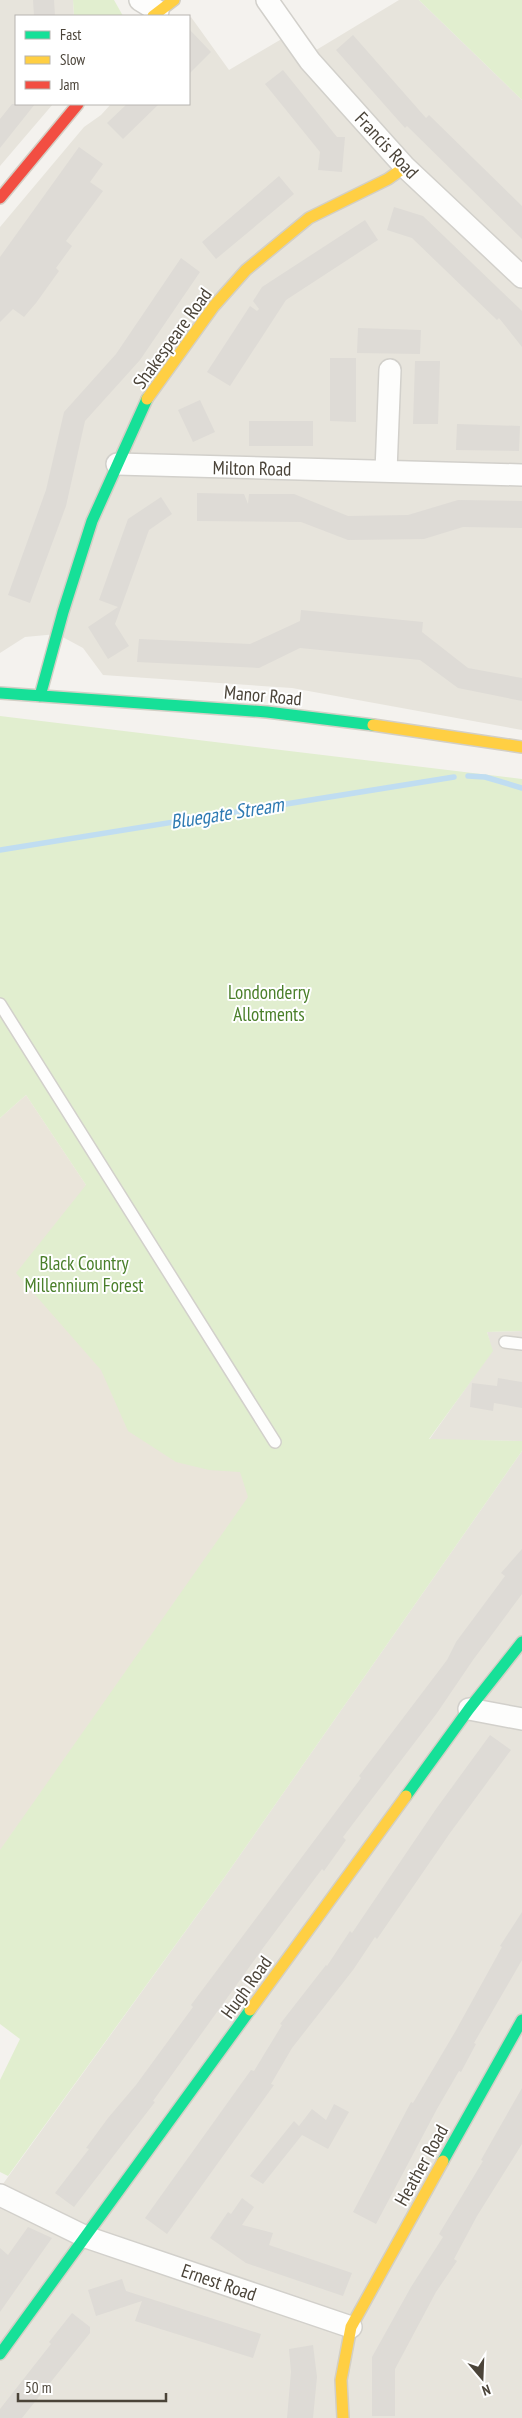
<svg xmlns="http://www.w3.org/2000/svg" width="522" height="2418" font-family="'PT Sans Narrow',sans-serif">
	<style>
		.residential { fill: #e7e4dc }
		.education { fill: #eae5da }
		.green { fill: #e1eecf }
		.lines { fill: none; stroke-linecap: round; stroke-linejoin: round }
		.stream { stroke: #c0ddf1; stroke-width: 5.5 }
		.building { fill: #dedbd6 }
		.lane-casing { stroke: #d2d0cb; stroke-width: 14 }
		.street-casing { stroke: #d2d0cb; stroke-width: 24 }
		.fast-casing { stroke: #d3cfc5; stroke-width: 14 }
		.slow-casing { stroke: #d3cfc5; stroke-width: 14 }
		.jam-casing { stroke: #d3cfc5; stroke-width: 14 }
		.lane { stroke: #fdfdfc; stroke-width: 11 }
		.street { stroke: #fdfdfc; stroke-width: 21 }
		.fast { stroke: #16e098; stroke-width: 11 }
		.slow { stroke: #ffcf43; stroke-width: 11 }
		.jam { stroke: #f24e42; stroke-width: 11 }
		.labels { text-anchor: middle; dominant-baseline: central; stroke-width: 4; stroke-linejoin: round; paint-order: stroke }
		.street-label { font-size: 19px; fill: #4b4439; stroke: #fff }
		.park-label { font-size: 19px; fill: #4a7f2a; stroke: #fff }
		.water-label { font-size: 20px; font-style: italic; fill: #2e7ab2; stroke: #fff }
	</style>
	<rect width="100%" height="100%" fill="#f4f2ee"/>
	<path class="residential" d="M0,0H73L74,16H16V104H53L0,166Z
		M399,0H419L522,100V730L292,688L103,675L83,648L57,634L25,637L0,653V227L84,127L101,115L111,104H189V19L191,17L229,70L285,37L303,58Z
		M522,1331V1441L429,1440L492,1351L487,1332Z
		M522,1451V2418H0V2188L224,1878Z"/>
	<path class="education" d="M26,1095L294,1497L0,1941V1118Z"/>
	<path class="green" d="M73,0H114L123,16H74Z
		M419,0H522V100Z
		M0,716L522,779V1331L487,1332L493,1351L429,1439L522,1441V1451L224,1878L8,2176L0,2172V2080L20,2039L0,2024V1850L248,1497L240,1472L209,1470L176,1462L128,1431L101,1370L16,1273L86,1185L26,1095L0,1118Z"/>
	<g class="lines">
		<path class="stream" d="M468,776L485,777L522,788
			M0,850L454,777"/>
	</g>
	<path class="building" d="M33,0H54L55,16H34Z
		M189,29L211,52L189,74Z
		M353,35L426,118L429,115L522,206V239L407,126L405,128L336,50Z
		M283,70L337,137H345L342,172L318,170L320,152L265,84Z
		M12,104H35L0,148V119Z
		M127,104H159L123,139L107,123Z
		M79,147L103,164L90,182L103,191L66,241L72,246L56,268L59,271L36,303L24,317L13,309L0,322V257Z
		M279,176L294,194L216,259L202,242Z
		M394,207L423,216L522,311V347L499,318L497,320L412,238L387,230Z
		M365,220L378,240L286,300L230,386L207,372L250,306L257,311L259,309L253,301L262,287Z
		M181,258L200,272L140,360L85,421L66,506L30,603L8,595L46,490L64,412L116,354Z
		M358,328L421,330L420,354L357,353Z
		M330,358H356V422L330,421Z
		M415,361H440L438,424H413Z
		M200,400L215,432L193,442L178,410Z
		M249,421H313V446H249Z
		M457,424L520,426L519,451L456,450Z
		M197,493L244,494L248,504L249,494H294L348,516L408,515L458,500L522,501V528L463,527L424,539L348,540L301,522L197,521Z
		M161,497L172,514L149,530L115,624L129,646L108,659L88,627L118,607L99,600L128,519Z
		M301,610L423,622L422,632L468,668L522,678V701L458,688L420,660L300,648L259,668L137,662L139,639L250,644L300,621Z
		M498,1378L522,1382V1408L494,1403L493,1411L470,1407L472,1383L497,1386Z
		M522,1549V1594L473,1660L437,1713L343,1837L346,1840L324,1871L322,1869L263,1948L153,2101L155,2102L74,2207L55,2193L89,2149L86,2148L108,2118L136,2085L193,2007L191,2005L361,1778L359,1776L447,1660L456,1642L505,1576L501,1573Z
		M490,1735L511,1750L450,1833L377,1939L375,1937L353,1970L292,2048L271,2084L274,2085L167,2234L145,2218L251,2070L254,2071L282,2025L280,2024L326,1965L327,1966L350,1931L352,1933L436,1809Z
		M522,1912V1960L474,2043L476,2044L461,2072L459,2071L437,2109L376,2224L353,2212L411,2102L413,2103L455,2032L502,1947L500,1946Z
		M522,2088V2144L477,2216L454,2259L457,2261L436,2292L395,2369V2416H372V2357L411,2287L443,2237L439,2234L483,2161L481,2160Z
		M334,2104L349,2112L328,2149L302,2135L263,2184L250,2176L294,2121L299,2126L312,2109L326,2120Z
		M242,2198L254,2207L242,2225L273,2233L269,2245L352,2273L343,2296L246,2263L210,2238L228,2212L231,2214Z
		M28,2227L52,2238L0,2312V2248L8,2255Z
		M122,2279L126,2291L261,2334L253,2358L135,2321L142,2301L96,2316L88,2290Z
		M72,2313L90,2327V2333L22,2418H0V2409L51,2344L49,2342Z
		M313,2345L317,2377L313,2418H287L291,2372L289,2349Z"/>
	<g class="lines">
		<g class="lane-casing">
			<path id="lane" d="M0,1004L275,1442
				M505,1342L522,1344"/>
		</g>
		<g class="street-casing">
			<path id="street" d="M140,0L158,11
				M267,0L310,61L405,167L522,277
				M117,464L522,475
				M386,471L390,370
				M469,1709L522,1719
				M0,2195L86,2237L351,2327"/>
		</g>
		<g class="fast-casing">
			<path id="fast" d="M0,693L267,712L373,725
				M40,696L63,612L92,521L147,399
				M406,1796L469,1709L522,1642
				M443,2161L522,2020
				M0,2354L250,2010"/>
		</g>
		<g class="slow-casing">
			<path id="slow" d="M153,16L174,0
				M147,399L214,306L246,270L309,218L388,179L405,167
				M373,725L522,747
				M250,2010L406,1796
				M343,2418L341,2380L351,2327L443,2161"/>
		</g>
		<g class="jam-casing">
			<path id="jam" d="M0,198L78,104"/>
		</g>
		<use href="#lane" class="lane"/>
		<use href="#street" class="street"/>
		<use href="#fast" class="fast"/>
		<use href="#slow" class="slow"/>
		<use href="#jam" class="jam"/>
	</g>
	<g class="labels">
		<g class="street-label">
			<text transform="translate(387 145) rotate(47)">Francis Road</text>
			<text transform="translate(172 338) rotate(-54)">Shakespeare Road</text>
			<text transform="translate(252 468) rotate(1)">Milton Road</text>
			<text transform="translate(263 695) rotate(5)">Manor Road</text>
			<text transform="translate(246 1987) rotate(-54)">Hugh Road</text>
			<text transform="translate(421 2165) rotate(-61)">Heather Road</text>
			<text transform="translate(219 2282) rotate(19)">Ernest Road</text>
		</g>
		<g class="park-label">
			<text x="269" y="992">Londonderry<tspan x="269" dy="22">Allotments</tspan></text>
			<text x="84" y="1263">Black Country<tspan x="84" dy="22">Millennium Forest</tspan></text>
		</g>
		<g class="water-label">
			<text transform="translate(227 813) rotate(-9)">Bluegate Stream</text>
		</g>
	</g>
	<rect x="15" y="15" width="175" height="90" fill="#ffffff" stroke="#b7b4b0"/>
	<rect x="25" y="31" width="25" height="8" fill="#16e098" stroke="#b7b4b0"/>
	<text x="60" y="40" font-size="15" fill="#4b4439">Fast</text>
	<rect x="25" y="56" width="25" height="8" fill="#ffcf43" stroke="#b7b4b0"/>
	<text x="60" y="65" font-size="15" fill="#4b4439">Slow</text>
	<rect x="25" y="81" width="25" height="8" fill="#f24e42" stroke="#b7b4b0"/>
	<text x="60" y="90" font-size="15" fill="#4b4439">Jam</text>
	<g transform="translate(482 2378) rotate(161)" stroke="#ffffff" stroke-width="4" paint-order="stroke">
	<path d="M0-4L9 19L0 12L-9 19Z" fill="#4b4439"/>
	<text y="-8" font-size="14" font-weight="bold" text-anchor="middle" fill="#4b4439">N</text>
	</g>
	<path d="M18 2393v8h148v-8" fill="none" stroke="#4b4439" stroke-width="2.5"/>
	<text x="25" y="2393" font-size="15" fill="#4b4439" stroke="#ffffff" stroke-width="4" paint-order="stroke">50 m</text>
</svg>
